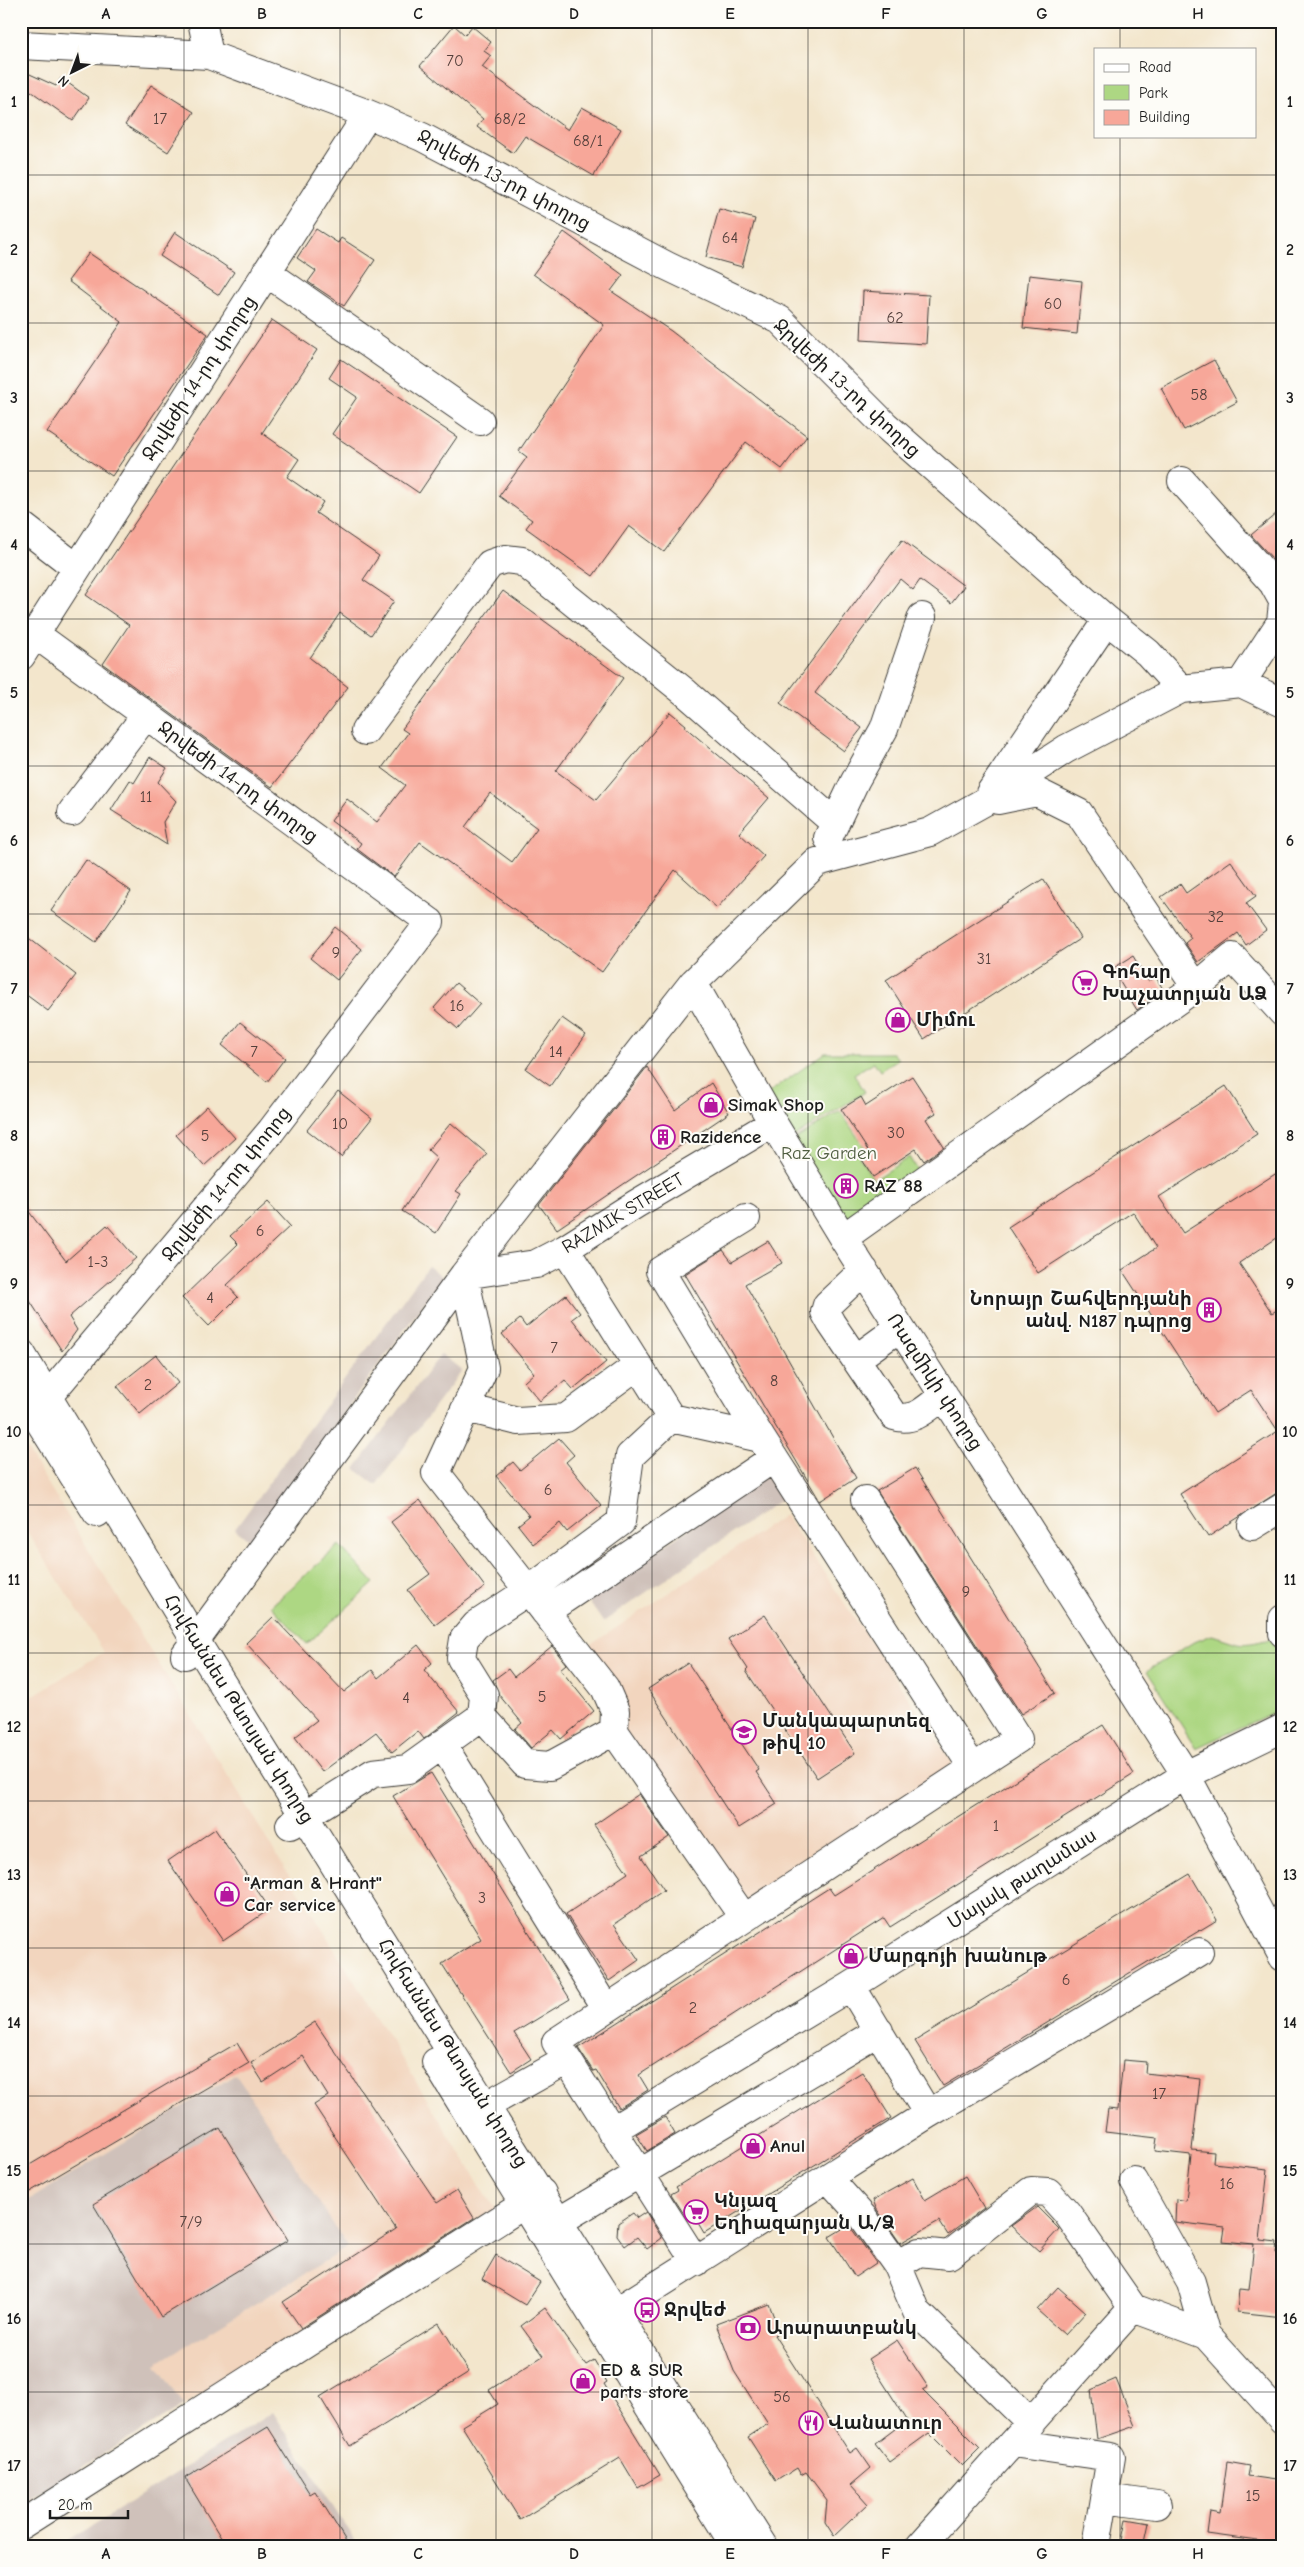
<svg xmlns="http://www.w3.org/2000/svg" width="1304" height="2567" font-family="'Comic Neue','Noto Sans Armenian',sans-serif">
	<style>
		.built { fill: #f2d5be }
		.industrial { fill: #cfc1ba }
		.green { fill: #add783; stroke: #647a50 }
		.building { fill: #f7a799; fill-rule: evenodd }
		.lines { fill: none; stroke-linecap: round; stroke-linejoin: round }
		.minor-casing { stroke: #3c3a36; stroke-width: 30 }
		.major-casing { stroke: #3c3a36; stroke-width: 30 }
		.minor { stroke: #fff; stroke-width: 28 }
		.major { stroke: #fff; stroke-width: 28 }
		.grid { fill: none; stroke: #1c1c1c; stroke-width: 1; stroke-opacity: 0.55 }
		.labels { text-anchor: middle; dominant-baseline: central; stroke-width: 4; stroke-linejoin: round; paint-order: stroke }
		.number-label { font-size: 16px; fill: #533f3b }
		.street-label { font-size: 19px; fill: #1c1c1c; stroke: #fdfcf7 }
		.poi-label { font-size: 19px; font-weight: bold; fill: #1c1c1c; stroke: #fdfcf7; text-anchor: start }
		.park-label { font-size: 19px; fill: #4f5d40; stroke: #fdfcf7 }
		.neatline { fill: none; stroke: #1c1c1c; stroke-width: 2 }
		.grid-label { font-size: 16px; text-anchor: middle; font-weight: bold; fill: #1c1c1c }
	</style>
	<rect width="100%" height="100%" fill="#fdfcf7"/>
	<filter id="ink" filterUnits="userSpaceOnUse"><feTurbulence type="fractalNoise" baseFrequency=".02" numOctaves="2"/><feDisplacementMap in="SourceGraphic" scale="10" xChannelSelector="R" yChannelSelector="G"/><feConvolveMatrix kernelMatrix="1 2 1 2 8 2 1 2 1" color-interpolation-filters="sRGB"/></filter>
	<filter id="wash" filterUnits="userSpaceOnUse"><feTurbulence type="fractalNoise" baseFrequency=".0096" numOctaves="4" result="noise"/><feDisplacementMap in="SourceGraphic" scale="20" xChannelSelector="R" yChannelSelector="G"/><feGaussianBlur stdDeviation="1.12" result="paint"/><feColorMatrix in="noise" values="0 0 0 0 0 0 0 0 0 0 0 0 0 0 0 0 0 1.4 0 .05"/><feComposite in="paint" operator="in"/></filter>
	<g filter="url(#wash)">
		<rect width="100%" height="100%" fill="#f3e6cc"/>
		<path class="built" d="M21,1440L497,2213L184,2405L156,2364L236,2074L21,2205V1703L104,1652L21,1522Z
			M785,1515L953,1764L739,1908L571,1658Z"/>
		<path class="industrial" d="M428,1266L443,1277L250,1541L235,1529Z
			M441,1354L462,1370L376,1485L355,1469Z
			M766,1476L782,1499L603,1622L587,1599Z
			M236,2074L348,2247L156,2364L184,2405L21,2505V2205Z
			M273,2412L358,2546H60Z"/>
		<path class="green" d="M825,1053H893L898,1059L880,1071L874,1062L854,1074L865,1092L788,1141L761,1098Z
			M840,1111L867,1151L859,1157L874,1180L909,1157L922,1178L844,1233L788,1144Z
			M339,1545L374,1583L307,1644L271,1606Z
			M1212,1635C1242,1644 1238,1647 1270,1639L1283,1657V1708L1196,1748L1147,1671L1192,1643Z"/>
		<g id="blocks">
			<path class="building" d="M454,25L465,35L472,26L491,42L484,51L491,56L482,67L568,130L582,107L621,129L594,176L525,136L513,153L477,127L483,119L420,66Z
				M21,70L56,86L61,78L89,98L73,121L21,84Z
				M151,85L194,112L168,152L125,125Z
				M719,209L755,219L742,267L706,257Z
				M316,229L338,243L341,238L375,260L344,306L308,282L316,271L297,258Z
				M175,232L234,272L219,295L160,256Z
				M564,232L623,275L611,291L671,331L807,436L782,469L746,442L664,552L629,526L593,576L526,528L532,520L499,496L527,457L519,451L604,325L533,274Z
				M89,253L208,334L112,476L47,432L122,322L68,281Z
				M1029,275L1082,281L1077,334L1023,328Z
				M863,291L929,295L926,344L861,340Z
				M272,320L317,350L262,433L299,459L287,477L323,502L316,513L379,556L363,580L394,601L371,635L340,613L310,658L348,687L272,787L103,664L129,625L86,595Z
				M341,359L457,437L419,493L332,434L357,397L329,378Z
				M1214,360L1237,402L1184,430L1161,388Z
				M1283,508V570L1251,535Z
				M902,540L964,586L951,603L920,580L913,590L900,579L815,693L862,728L844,751L780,703Z
				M503,591L623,678L556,771L596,800L670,712L686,725L685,727L769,798L739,833L764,856L717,908L675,870L602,972L420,842L394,877L357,849L361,843L331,821L347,799L377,822L405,785L382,768L408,733L402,729ZM490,793L537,828L512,862L465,827Z
				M150,757L167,768L158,782L176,801L163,822L167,845L111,810L130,780L134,783Z
				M86,860L131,891L96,942L51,911Z
				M1231,861L1256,896L1246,903L1266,930L1246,945L1238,933L1198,962L1185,943L1191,938L1161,897L1180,884L1186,893Z
				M1043,879L1081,938L924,1039L886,980Z
				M335,927L362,949L337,980L310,958Z
				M21,932L76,975L48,1011L21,991Z
				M1133,956L1148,981L1156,977L1164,991L1137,1010L1112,969Z
				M456,983L480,1004L458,1029L434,1008Z
				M562,1018L586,1035L550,1086L526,1069Z
				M240,1022L285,1058L267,1082L222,1045Z
				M647,1067L675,1110L711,1083L729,1113L557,1229L539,1205Z
				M912,1076L936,1113L926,1119L944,1147L924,1161L916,1149L873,1177L861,1158L869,1152L841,1109L861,1097L866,1106Z
				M1226,1086L1257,1134L1159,1197L1183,1233L1283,1169V1234L1239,1263L1272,1313L1283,1306V1489L1208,1537L1180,1494L1278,1431L1251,1390L1215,1413L1122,1270L1156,1248L1133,1212L1038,1273L1008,1227Z
				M338,1091L372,1118L341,1157L307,1130Z
				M207,1106L235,1138L204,1166L176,1135Z
				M451,1123L487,1154L456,1191L461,1194L436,1233L402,1211L437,1158L428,1150Z
				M21,1201L66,1261L107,1225L136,1258L69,1317L77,1330L62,1351L21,1287Z
				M268,1202L290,1226L227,1285L238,1297L209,1326L182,1298L238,1244L230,1236Z
				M768,1241L782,1263L745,1284L856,1478L820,1501L685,1274L723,1250L732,1262Z
				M566,1295L580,1313L572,1319L606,1362L573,1389L565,1380L540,1401L524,1382L534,1373L502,1334L520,1319L526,1327Z
				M156,1355L178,1383L140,1414L117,1386Z
				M559,1438L574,1455L566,1462L601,1505L567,1532L560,1523L533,1544L518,1525L529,1516L496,1476L513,1462L520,1470Z
				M915,1468L1055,1693L1021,1714L877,1491Z
				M420,1500L485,1587L435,1625L408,1590L430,1574L391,1522Z
				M765,1615L855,1753L817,1778L746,1671L748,1669L728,1639Z
				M273,1617L344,1692L372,1670L378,1678L418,1645L432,1663L424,1670L459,1712L424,1739L418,1731L392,1752L376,1732L322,1772L295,1737L317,1720L246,1643Z
				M552,1646L566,1664L560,1669L594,1711L561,1739L553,1730L531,1748L515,1729L522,1723L499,1695L493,1680L508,1669L514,1677Z
				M688,1663L759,1770L756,1772L777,1804L739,1828L648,1689Z
				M1103,1725L1134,1774L890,1927L884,1918L639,2075L648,2090L619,2108L596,2070L593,2071L578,2048L829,1888L834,1895Z
				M431,1773L570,1999L514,2033L531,2059L511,2072L442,1964L481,1939L393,1796Z
				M639,1794L669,1837L641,1856L664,1890L614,1924L639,1960L609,1981L566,1914L628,1873L594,1825Z
				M215,1829L270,1909L223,1941L168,1861Z
				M1190,1874L1217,1920L943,2086L915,2041Z
				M315,2022L437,2203L457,2190L474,2218L301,2328L283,2302L396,2229L314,2105L328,2096L303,2056L263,2082L251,2063Z
				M237,2043L249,2063L21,2197V2170Z
				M1123,2060L1146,2062L1145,2073L1200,2079L1192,2150L1214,2152L1213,2163L1268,2169L1260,2240L1277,2242L1276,2253H1283V2317L1237,2312L1239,2289L1249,2290L1254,2244L1223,2241L1225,2228L1175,2222L1176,2199L1186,2201L1191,2155L1155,2151L1157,2138L1105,2132L1108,2109L1118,2110Z
				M862,2072L891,2118L704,2233L694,2216L688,2220L671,2194L678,2190L676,2187Z
				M665,2117L675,2134L647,2151L636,2134Z
				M220,2128L288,2240L161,2317L93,2204Z
				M965,2176L984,2208L948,2235L939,2221L900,2243L876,2208L873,2200L913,2178L925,2200Z
				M1037,2207L1059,2229L1039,2251L1011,2226Z
				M646,2212L662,2238L647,2249L637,2237L625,2246L617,2235L618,2223L633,2213L637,2218Z
				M849,2225L876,2263L855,2277L829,2237Z
				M496,2255L540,2282L525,2305L482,2279Z
				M1058,2287L1086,2312L1065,2335L1037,2310Z
				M769,2304L780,2333L774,2335L850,2453L857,2448L871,2468L851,2485L868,2504L834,2536L825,2522L827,2500L806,2472L801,2475L797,2468L776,2481L748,2437L768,2424L734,2371L716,2324Z
				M545,2308L586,2365L594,2360L607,2382L604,2384L660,2475L638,2488L620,2458L520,2520L462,2426L498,2404L489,2390L543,2356L521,2326Z
				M439,2323L469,2372L350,2446L320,2397Z
				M897,2340L928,2387L922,2390L980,2448L962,2466L929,2433L889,2462L875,2444L907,2420L868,2359Z
				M1116,2379L1135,2426L1097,2439L1091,2390Z
				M268,2427L310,2494L315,2491L349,2546H226L185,2478Z
				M1227,2462L1250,2466L1248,2476L1283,2481V2546H1257L1258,2541L1207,2534L1210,2511L1220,2513Z
				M1126,2519L1149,2523L1144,2546H1121Z"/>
		</g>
	</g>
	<g filter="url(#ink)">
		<use href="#blocks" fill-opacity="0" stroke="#3c3a36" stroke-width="1"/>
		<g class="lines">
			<g class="minor-casing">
				<path id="minor" d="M202,21L209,55
					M21,45L209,55L368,114L422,137L667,266L780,320L885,425L1107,620L1148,653L1181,689
					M266,272L480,421
					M1182,481L1273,583L1283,601
					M21,525L77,568
					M21,656L35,634
					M1241,683L1281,622L1283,603
					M365,731L490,564L505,559L522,561L686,693L835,823
					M990,793L1107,620
					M998,800L1037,792L1079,813L1196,987L1232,957L1283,1013
					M72,812L146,715
					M828,838L855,781L884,729L922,617
					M693,983L773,1123L843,1238L1186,1775L1283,1957
					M746,1218L660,1271L761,1438
					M843,1238L1196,987
					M565,1249L671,1418L761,1438L973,1768L556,2042L696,2262
					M864,1270L827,1305L825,1312L831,1323L894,1416C915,1423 928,1407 944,1395
					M464,1275L536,1264L565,1249L636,1204L773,1123
					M856,1359L900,1327
					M466,1408L518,1421L566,1418L638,1365
					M34,1413L271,1131L430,922L35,634L368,114
					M865,1500L1018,1739L973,1768
					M1252,1526L1283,1507
					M545,1612L774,1458
					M1283,1619V1633
					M185,1655L464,1275L693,983L817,862L930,832L984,802L1066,749L1181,689L1241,683L1283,703
					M482,1716L484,1695L461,1658L464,1639L476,1625L528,1591L621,1522L630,1456L671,1418
					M614,1731L744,1918
					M442,1744L606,2009
					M290,1825L373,1773L408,1769L482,1716L525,1764L550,1766L614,1731L615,1711L605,1688L436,1473L484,1368L464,1275
					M928,2114L1199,1952
					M469,2115L567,2060
					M611,2131L851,1986L1186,1775L1283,1728
					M828,2178L863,2217L897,2265
					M1134,2181L1191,2282L1206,2335
					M541,2232L879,2031
					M598,2323L928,2114L851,1986
					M1031,2423L917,2312L897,2265L919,2252L949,2255L1031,2191L1048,2192L1067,2213L1133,2308
					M1012,2443L1111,2457L1097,2540
					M1104,2498L1157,2505
					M21,2525L542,2193
					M920,2546L1133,2308L1206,2335L1283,2420"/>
			</g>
			<g class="major-casing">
				<path id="major" d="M21,1353L195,1640L409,1985L763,2546
					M21,1392L97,1513
					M436,2062L735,2546"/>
			</g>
			<use href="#minor" class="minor"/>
			<use href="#major" class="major"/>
		</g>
	</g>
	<path class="grid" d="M184,21V2546M340,21V2546M496,21V2546M652,21V2546M808,21V2546M964,21V2546M1120,21V49M1120,136V2546M21,175H1283M21,323H1283M21,471H1283M21,619H1283M21,766H1283M21,914H1283M21,1062H1283M21,1210H1283M21,1357H1283M21,1505H1283M21,1653H1283M21,1801H1283M21,1948H1283M21,2096H1283M21,2244H1283M21,2392H1283"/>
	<defs>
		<g id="supermarket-ring" transform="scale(1.25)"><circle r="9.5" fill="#fdfcf7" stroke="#b5179e" stroke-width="1.5"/><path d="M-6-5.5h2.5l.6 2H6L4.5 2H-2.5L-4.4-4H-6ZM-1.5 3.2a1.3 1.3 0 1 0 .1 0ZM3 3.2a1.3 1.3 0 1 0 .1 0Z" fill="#b5179e"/></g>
		<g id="shop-ring" transform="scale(1.25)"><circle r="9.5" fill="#fdfcf7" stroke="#b5179e" stroke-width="1.5"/><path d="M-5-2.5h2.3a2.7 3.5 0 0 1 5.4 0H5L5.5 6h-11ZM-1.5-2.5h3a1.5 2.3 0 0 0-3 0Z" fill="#b5179e"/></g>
		<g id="building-ring" transform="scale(1.25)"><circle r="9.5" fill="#fdfcf7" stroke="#b5179e" stroke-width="1.5"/><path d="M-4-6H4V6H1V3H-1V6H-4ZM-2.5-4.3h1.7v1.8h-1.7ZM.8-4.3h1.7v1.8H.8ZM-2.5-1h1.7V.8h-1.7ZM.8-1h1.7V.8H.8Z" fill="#b5179e"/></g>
		<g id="school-ring" transform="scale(1.25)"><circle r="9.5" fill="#fdfcf7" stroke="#b5179e" stroke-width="1.5"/><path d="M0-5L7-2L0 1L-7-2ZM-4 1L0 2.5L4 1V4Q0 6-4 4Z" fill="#b5179e"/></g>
		<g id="bus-ring" transform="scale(1.25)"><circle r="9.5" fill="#fdfcf7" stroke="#b5179e" stroke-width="1.5"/><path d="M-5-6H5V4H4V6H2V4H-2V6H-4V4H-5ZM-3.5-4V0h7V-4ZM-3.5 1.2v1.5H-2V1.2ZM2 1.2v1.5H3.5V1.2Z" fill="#b5179e"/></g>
		<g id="bank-ring" transform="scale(1.25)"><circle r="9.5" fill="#fdfcf7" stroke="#b5179e" stroke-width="1.5"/><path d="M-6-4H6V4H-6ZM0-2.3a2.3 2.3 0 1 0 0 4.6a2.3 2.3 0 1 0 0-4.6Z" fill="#b5179e"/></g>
		<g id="restaurant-ring" transform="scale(1.25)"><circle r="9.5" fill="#fdfcf7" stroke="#b5179e" stroke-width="1.5"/><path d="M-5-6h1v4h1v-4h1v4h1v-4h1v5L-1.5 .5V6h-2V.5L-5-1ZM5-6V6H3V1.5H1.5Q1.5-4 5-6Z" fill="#b5179e"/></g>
	</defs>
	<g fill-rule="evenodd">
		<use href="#supermarket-ring" x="1085" y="983"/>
		<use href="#shop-ring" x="898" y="1020"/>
		<use href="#shop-ring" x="711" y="1105"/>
		<use href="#building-ring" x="663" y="1137"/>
		<use href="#building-ring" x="846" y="1186"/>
		<use href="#building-ring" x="1209" y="1310"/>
		<use href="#school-ring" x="744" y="1732"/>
		<use href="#shop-ring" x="227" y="1894"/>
		<use href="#shop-ring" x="851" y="1956"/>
		<use href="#shop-ring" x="753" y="2146"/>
		<use href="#supermarket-ring" x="696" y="2212"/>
		<use href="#bus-ring" x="647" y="2310"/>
		<use href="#bank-ring" x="748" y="2328"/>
		<use href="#shop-ring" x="583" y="2381"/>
		<use href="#restaurant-ring" x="811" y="2423"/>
	</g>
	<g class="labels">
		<g class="number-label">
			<text x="455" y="61">70</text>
			<text x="160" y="119">17</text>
			<text x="510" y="119">68/2</text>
			<text x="588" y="141">68/1</text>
			<text x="730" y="238">64</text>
			<text x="1053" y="304">60</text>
			<text x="895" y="318">62</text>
			<text x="1199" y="395">58</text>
			<text x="146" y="797">11</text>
			<text x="1216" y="917">32</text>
			<text x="336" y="953">9</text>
			<text x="984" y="959">31</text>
			<text x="457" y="1006">16</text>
			<text x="254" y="1052">7</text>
			<text x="556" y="1052">14</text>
			<text x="340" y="1124">10</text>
			<text x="896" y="1133">30</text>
			<text x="205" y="1136">5</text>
			<text x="260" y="1231">6</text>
			<text x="98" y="1262">1-3</text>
			<text x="210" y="1298">4</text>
			<text x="554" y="1348">7</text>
			<text x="774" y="1381">8</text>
			<text x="148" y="1385">2</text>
			<text x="548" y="1490">6</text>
			<text x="966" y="1592">9</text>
			<text x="542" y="1697">5</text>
			<text x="406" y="1698">4</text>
			<text x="996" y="1826">1</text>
			<text x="482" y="1898">3</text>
			<text x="1066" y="1980">6</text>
			<text x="693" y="2008">2</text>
			<text x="1159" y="2094">17</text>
			<text x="1227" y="2184">16</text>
			<text x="191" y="2222">7/9</text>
			<text x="782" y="2397">56</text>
			<text x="1253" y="2496">15</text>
		</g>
		<g class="street-label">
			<text transform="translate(504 180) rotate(28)">Ջրվեժի 13-րդ փողոց</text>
			<text transform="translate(199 378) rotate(-57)">Ջրվեժի 14-րդ փողոց</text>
			<text transform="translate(847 388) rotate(43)">Ջրվեժի 13-րդ փողոց</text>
			<text transform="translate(238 782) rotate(36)">Ջրվեժի 14-րդ փողոց</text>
			<text transform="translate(226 1184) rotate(-51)">Ջրվեժի 14-րդ փողոց</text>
			<text transform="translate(623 1213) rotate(-31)">RAZMIK STREET</text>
			<text transform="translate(935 1382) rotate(57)">Ռազմիկի փողոց</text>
			<text transform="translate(239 1709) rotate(58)">Հովհաննես Թևոսյան փողոց</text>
			<text transform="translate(1022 1879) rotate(-32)">Մայակ թաղամաս</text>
			<text transform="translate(453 2053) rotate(58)">Հովհաննես Թևոսյան փողոց</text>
		</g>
		<g class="poi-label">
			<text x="1102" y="972">Գոհար<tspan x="1102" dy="22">Խաչատրյան ԱՁ</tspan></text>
			<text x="916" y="1020">Միմու</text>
			<text x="728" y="1105">Simak Shop</text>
			<text x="680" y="1137">Razidence</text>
			<text x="864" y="1186">RAZ 88</text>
			<text x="1192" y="1299" text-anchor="end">Նորայր Շահվերդյանի<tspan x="1192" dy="22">անվ. N187 դպրոց</tspan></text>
			<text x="762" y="1721">Մանկապարտեզ<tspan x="762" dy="22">թիվ 10</tspan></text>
			<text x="244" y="1883">"Arman &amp; Hrant"<tspan x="244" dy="22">Car service</tspan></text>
			<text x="868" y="1956">Մարգոյի խանութ</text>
			<text x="770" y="2146">Anul</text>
			<text x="714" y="2201">Կնյազ<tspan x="714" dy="22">Եղիազարյան Ա/Ձ</tspan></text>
			<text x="664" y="2310">Ջրվեժ</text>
			<text x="766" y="2328">Արարատբանկ</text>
			<text x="600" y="2370">ED &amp; SUR<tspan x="600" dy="22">parts store</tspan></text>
			<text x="828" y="2423">Վանատուր</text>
		</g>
		<g class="park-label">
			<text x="829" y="1153">Raz Garden</text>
		</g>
	</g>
	<rect width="1304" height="2567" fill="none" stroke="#fdfcf7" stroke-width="55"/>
	<rect x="1094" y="48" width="162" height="90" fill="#fdfcf7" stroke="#a3a29f"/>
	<rect x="1104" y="64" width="25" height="8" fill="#ffffff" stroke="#a3a29f"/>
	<text x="1139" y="72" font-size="15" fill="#1c1c1c">Road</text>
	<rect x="1104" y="85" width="25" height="15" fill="#add783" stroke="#a3a29f"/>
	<text x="1139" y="98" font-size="15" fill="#1c1c1c">Park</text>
	<rect x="1104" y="110" width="25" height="15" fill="#f7a799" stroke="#a3a29f"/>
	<text x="1139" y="122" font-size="15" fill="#1c1c1c">Building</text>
	<g transform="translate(72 72) rotate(222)" stroke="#fdfcf7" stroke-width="4" paint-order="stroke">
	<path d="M0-4L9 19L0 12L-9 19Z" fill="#1c1c1c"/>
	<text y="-8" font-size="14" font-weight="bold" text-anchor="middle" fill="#1c1c1c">N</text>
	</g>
	<path d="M50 2510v8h78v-8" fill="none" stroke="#1c1c1c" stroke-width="2.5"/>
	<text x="58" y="2510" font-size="15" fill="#1c1c1c" stroke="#fdfcf7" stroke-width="4" paint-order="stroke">20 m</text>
	<rect x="28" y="28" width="1248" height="2512" class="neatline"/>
	<g class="grid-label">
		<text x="106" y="19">A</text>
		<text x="262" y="19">B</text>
		<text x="418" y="19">C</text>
		<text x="574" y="19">D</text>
		<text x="730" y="19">E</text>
		<text x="886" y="19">F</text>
		<text x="1042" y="19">G</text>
		<text x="1198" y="19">H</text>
		<text x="14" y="107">1</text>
		<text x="1290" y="107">1</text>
		<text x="14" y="255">2</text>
		<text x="1290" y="255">2</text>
		<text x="14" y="403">3</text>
		<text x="1290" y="403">3</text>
		<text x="14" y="550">4</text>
		<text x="1290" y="550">4</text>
		<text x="14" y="698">5</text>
		<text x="1290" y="698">5</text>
		<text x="14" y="846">6</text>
		<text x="1290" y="846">6</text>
		<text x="14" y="994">7</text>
		<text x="1290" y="994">7</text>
		<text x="14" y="1141">8</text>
		<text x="1290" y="1141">8</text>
		<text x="14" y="1289">9</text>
		<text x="1290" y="1289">9</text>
		<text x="14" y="1437">10</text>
		<text x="1290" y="1437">10</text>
		<text x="14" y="1585">11</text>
		<text x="1290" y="1585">11</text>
		<text x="14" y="1732">12</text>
		<text x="1290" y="1732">12</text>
		<text x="14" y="1880">13</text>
		<text x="1290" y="1880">13</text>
		<text x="14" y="2028">14</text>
		<text x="1290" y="2028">14</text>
		<text x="14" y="2176">15</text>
		<text x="1290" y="2176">15</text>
		<text x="14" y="2324">16</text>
		<text x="1290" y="2324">16</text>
		<text x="14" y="2471">17</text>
		<text x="1290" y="2471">17</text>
		<text x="106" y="2559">A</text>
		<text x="262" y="2559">B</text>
		<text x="418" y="2559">C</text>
		<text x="574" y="2559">D</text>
		<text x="730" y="2559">E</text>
		<text x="886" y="2559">F</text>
		<text x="1042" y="2559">G</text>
		<text x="1198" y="2559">H</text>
	</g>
</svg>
